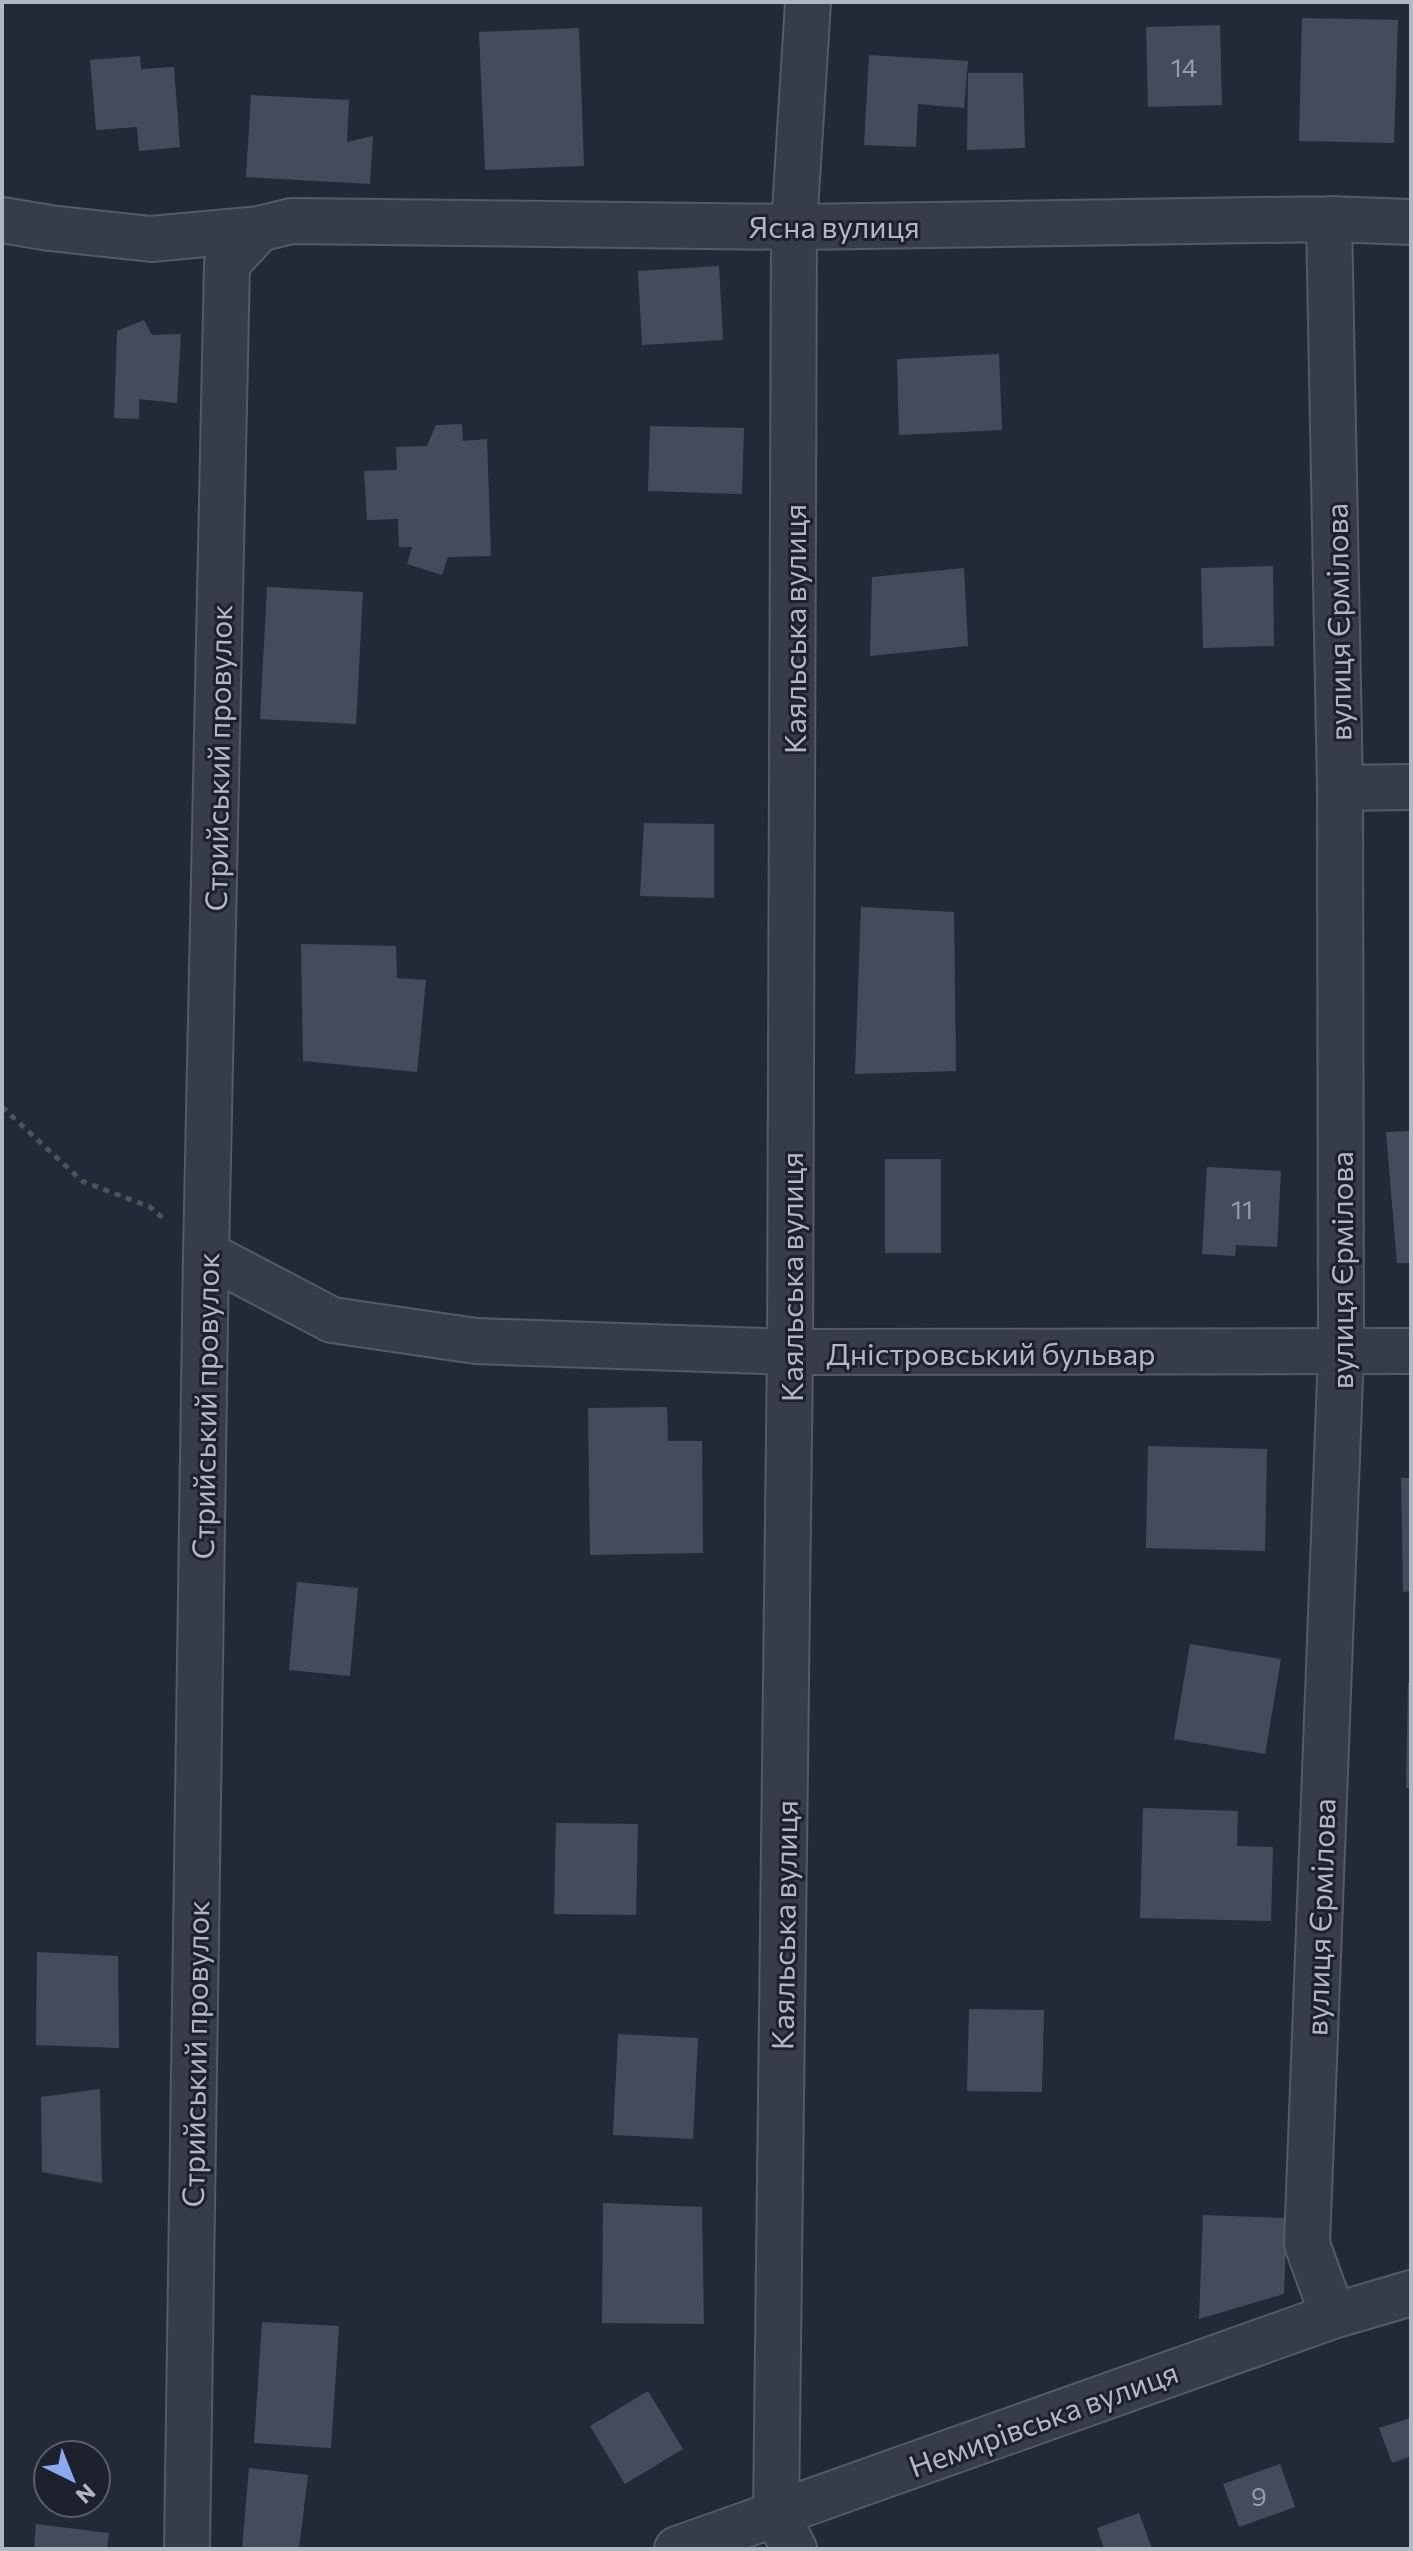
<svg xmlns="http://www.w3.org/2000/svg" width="1413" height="2551" font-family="Commissioner,sans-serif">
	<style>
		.building { fill: #444c5c }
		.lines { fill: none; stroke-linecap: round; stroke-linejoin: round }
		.minor-casing { stroke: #545a66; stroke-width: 48 }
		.path { stroke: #46565a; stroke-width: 5; stroke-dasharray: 6 6; stroke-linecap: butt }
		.minor { stroke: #363c48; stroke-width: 44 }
		.labels { text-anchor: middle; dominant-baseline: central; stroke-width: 6; stroke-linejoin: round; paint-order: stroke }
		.number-label { font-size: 26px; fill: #969caa }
		.street-label { font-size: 30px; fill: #b1b7c4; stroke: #1c212d }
	</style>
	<rect width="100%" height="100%" fill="#232a37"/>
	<path class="building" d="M1302,18L1398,20L1394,143L1299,141Z
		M1220,25L1222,105L1148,107L1146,27Z
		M579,28L584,166L485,170L479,32Z
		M869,55L968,61L964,108L918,104L916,147L864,145Z
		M140,56L141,69L174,67L180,147L139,151L137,127L96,130L90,60Z
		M968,73H1023L1025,148L967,150Z
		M251,95L349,100L347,142L373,136L370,184L246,177Z
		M719,266L723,340L642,345L638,271Z
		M144,320L152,335L181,334L177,403L139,399V419L114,418L117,331Z
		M999,354L1002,430L899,435L897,359Z
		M462,424L463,441L487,439L491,556L448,557L442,575L407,564L412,547H399L398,519L367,520L364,471L397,470L396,447L427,446L436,425Z
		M650,426L744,428L742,494L648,491Z
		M1273,566L1274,646L1203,648L1201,568Z
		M964,568L968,646L870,656L872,577Z
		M267,587L363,592L356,724L260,719Z
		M644,823L714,824V898L640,896Z
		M861,907L954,912L956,1071L855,1074Z
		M301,944L396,946L397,978L426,980L417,1072L303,1061Z
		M1411,1131V1263H1397L1386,1132Z
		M885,1159H941V1253H885Z
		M1207,1167L1281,1171L1277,1247L1236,1245L1235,1256L1202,1254Z
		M667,1407L668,1441H702L703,1553L590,1555L588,1408Z
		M1148,1446L1267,1449L1265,1551L1146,1548Z
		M1401,1478H1411V1591L1403,1592Z
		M297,1582L358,1588L350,1676L289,1670Z
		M1190,1644L1281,1659L1265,1754L1174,1739Z
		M1408,1683H1411V1789L1406,1788Z
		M1143,1808L1238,1811L1237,1846L1273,1847L1271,1921L1140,1918Z
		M556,1823L638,1824L636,1915L554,1914Z
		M37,1952L118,1956L119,2048L36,2045Z
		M969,2009L1044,2010L1042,2092L967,2091Z
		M618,2034L698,2038L693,2139L613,2135Z
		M100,2089L102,2183L42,2172L41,2097Z
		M603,2203L702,2207L704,2324L602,2323Z
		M1203,2215L1287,2218L1284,2294L1199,2319Z
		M262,2322L339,2326L331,2448L254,2443Z
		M648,2391L683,2449L625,2484L590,2426Z
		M1411,2418V2456L1392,2463L1379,2428Z
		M1280,2464L1295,2507L1239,2527L1223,2484Z
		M249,2468L308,2475L299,2549H242Z
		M1139,2513L1152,2549H1104L1097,2528Z
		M36,2524L109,2533L107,2549H34Z"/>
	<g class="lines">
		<g class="minor-casing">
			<path id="minor" d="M1329,219L1340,788L1341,1352L1307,2244L1333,2316
				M2,220L50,228L151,239L259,229
				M1340,788L1411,787
				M206,1254L332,1320L476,1341L790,1352L1411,1351
				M187,2549L206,1254L227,264L259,229L291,221L794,227L1329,219L1411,222
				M677,2549L1333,2316L1411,2293
				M794,2549L776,2513L790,1352L794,227L808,2"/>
		</g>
		<path class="path" d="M2,1107L82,1181L150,1207L165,1220"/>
		<use href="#minor" class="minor"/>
	</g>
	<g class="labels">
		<g class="number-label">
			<text x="1184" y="66">14</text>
			<text x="1242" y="1208">11</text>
			<text x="1259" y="2495">9</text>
		</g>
		<g class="street-label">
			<text x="834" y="225">Ясна вулиця</text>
			<text transform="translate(1337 622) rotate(-91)">вулиця Єрмілова</text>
			<text transform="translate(793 629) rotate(-90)">Каяльська вулиця</text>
			<text transform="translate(217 758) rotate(-89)">Стрийський провулок</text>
			<text transform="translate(1340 1270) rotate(-90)">вулиця Єрмілова</text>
			<text transform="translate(790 1277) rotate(-90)">Каяльська вулиця</text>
			<text x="991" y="1352">Дністровський бульвар</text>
			<text transform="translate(204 1406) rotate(-89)">Стрийський провулок</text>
			<text transform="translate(1319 1917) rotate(-88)">вулиця Єрмілова</text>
			<text transform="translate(783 1925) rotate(-89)">Каяльська вулиця</text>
			<text transform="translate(194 2054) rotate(-89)">Стрийський провулок</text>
			<text transform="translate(1043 2418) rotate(-20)">Немирівська вулиця</text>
		</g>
	</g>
	<rect width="1413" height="2551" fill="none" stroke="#b1b7c4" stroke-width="8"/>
	<g transform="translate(72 2479) rotate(137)"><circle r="38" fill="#1c212d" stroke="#585d69" stroke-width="2"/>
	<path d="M0-6L14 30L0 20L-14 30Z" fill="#8ba9ef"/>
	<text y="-12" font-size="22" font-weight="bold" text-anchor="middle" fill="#b1b7c4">N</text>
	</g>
</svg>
